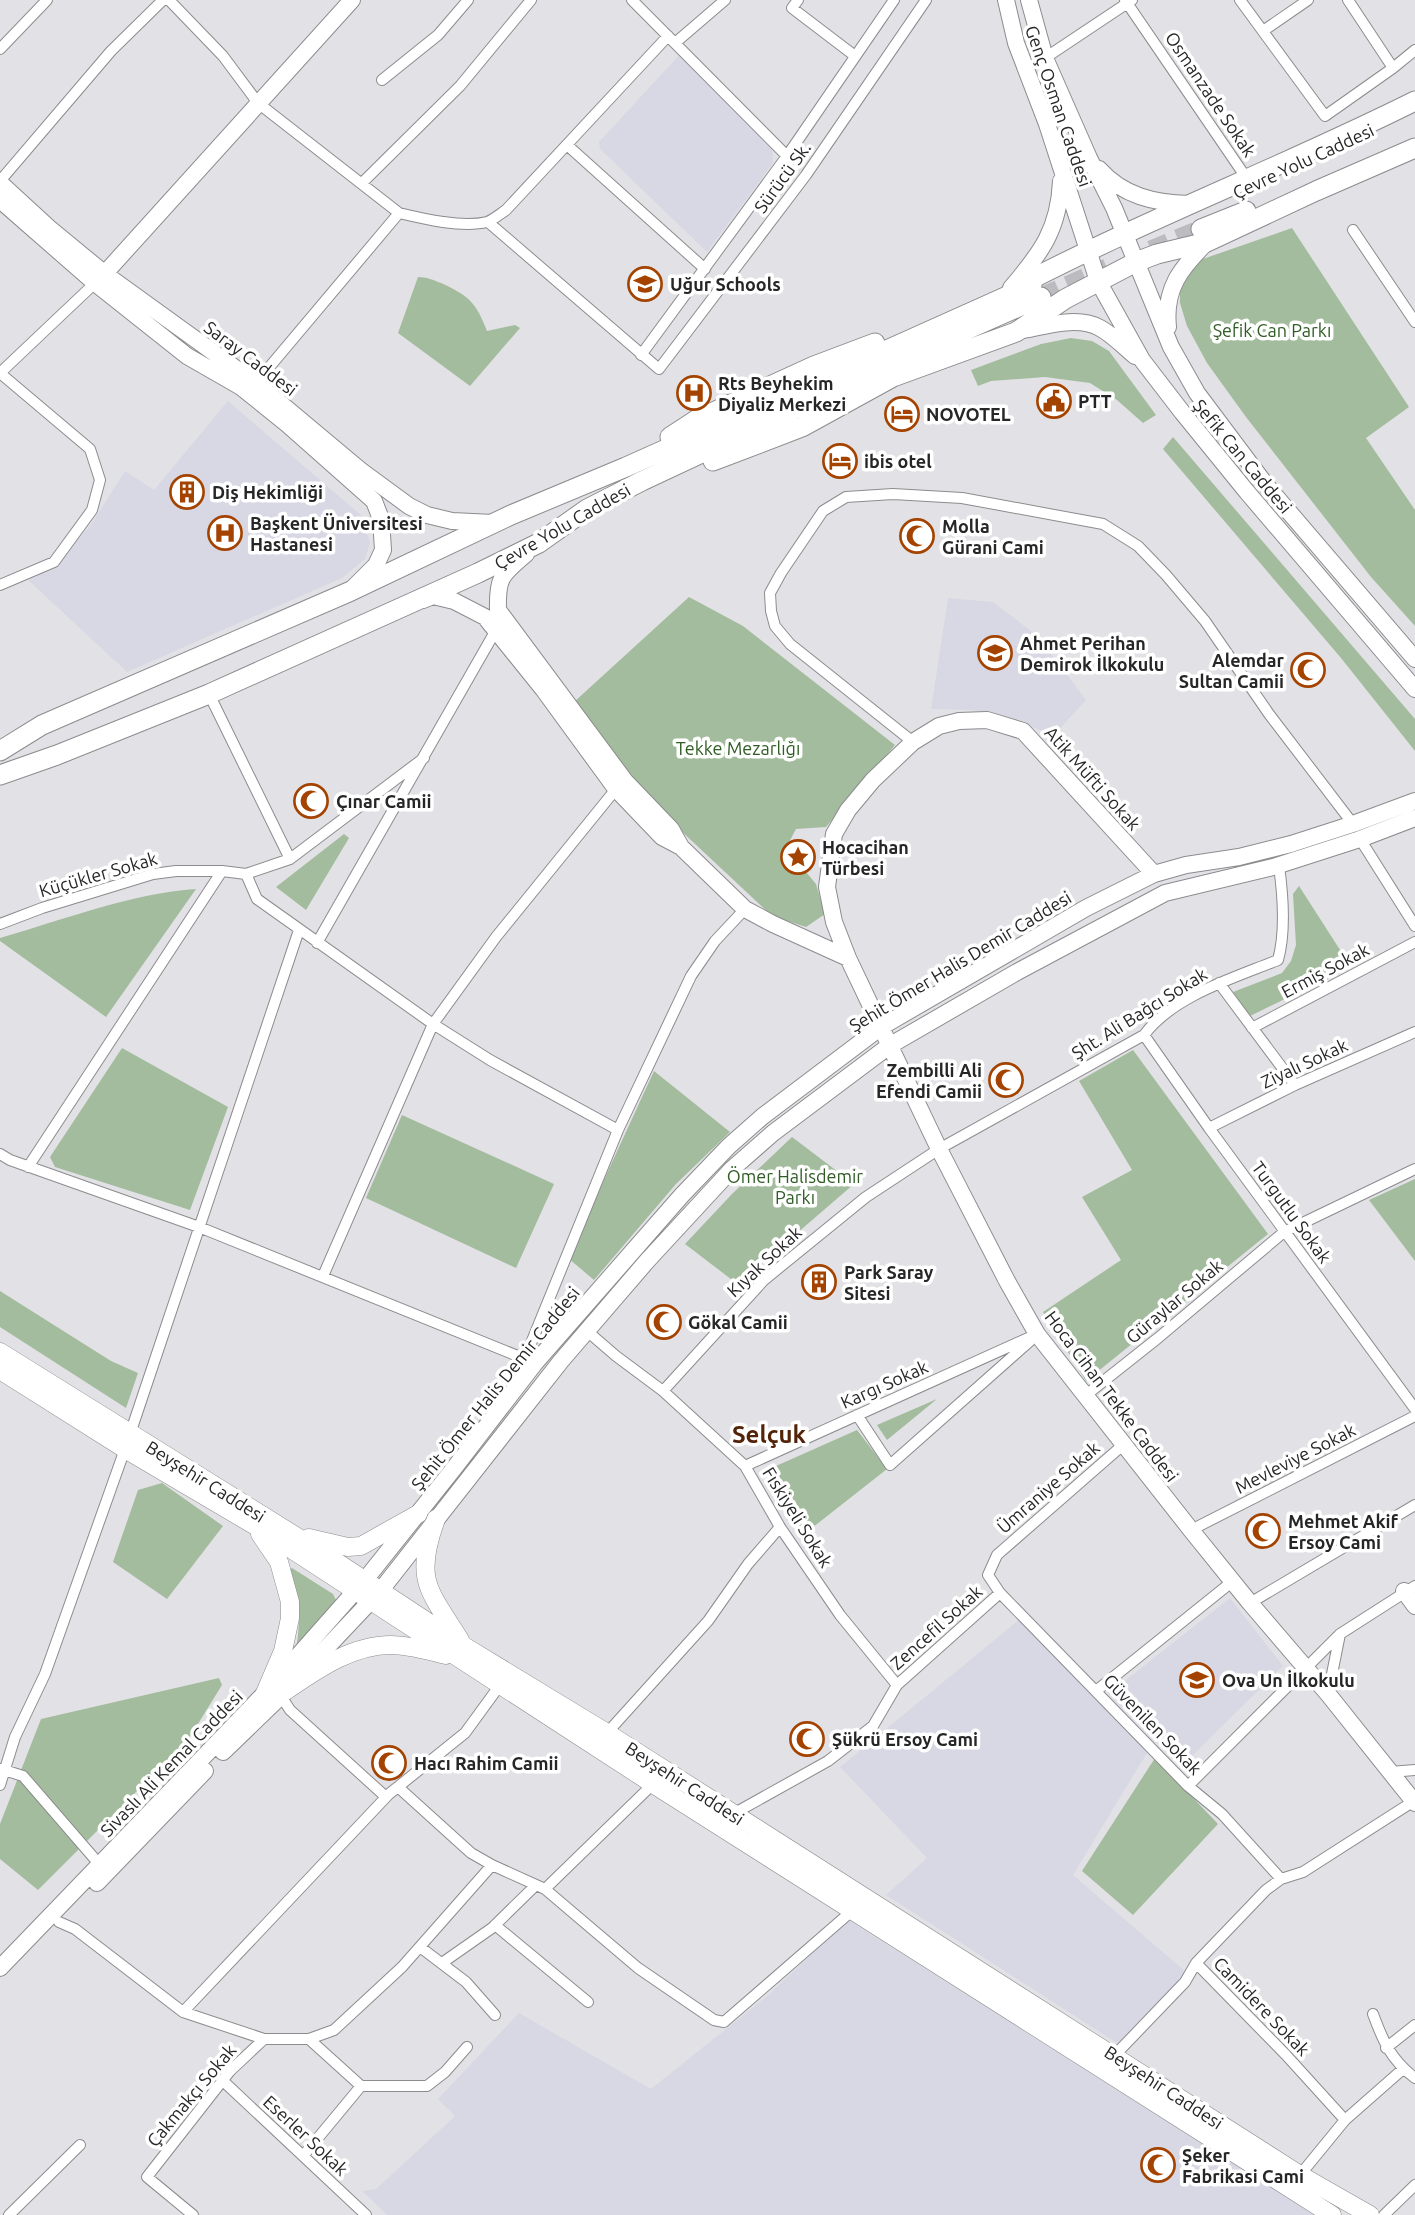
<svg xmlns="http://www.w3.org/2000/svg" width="1415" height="2215" font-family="Ubuntu,sans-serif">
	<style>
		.built { fill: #d7d8e3 }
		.green { fill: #a3bc9d }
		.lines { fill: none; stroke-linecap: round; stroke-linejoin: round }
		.highway-tunnel { stroke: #bcbcc0; stroke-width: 19; stroke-dasharray: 19 10; stroke-linecap: butt }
		.street-casing { stroke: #8c8c8f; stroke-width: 12 }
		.secondary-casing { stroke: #8c8c8f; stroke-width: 18 }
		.primary-casing { stroke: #8c8c8f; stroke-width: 19 }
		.highway-casing { stroke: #8c8c8f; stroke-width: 21 }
		.street { stroke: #fff; stroke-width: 10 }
		.secondary { stroke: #fff; stroke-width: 16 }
		.primary { stroke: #fff; stroke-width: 18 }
		.highway { stroke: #fff; stroke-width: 19 }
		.labels { text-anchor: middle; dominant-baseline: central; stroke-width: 7; stroke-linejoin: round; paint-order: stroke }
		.street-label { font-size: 18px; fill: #262627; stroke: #fff }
		.poi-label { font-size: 18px; font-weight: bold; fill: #262627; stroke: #fff; text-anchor: start }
		.park-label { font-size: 18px; fill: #2f5d24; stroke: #fff }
		.district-label { font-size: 24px; font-weight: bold; fill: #532309; stroke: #fff }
	</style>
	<rect width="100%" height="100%" fill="#e2e2e6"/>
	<path class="built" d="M681,53L772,147L773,163L707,252L600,149L599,142Z
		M228,401L361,515L370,543L365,559L342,578L127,672L28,580L48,570L66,554L92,523L125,471L154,490Z
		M948,598L993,602L1035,634L1065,672L1086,700L1053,736L1012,718L972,710L931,709Z
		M1230,1598L1283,1666L1181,1767L1108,1694Z
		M1021,1618L1147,1753L1073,1875L1193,1978L1120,2045L886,1895L927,1858L840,1767Z
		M848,1920L1316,2215H387L362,2191L376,2189L455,2116L438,2099L519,2013L651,2089L766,1997Z"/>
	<path class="green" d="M1292,228L1409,407L1366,438L1415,510V626L1371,577L1246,417L1207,363L1187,326L1180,303V292L1187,275L1200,260Z
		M418,277C427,277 433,280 441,283C469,296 476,302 487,331L515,325L520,328L470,386L398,333Z
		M1071,338L1092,341L1109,351L1156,415L1143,423L1117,400L1090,383L1045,377L991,381L978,386L971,370L1041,344Z
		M1173,437L1415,719V751L1341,658L1163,449Z
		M689,597L743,626L895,745L826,827L796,829L786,848L816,884L825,914L806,927L772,916L647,799L574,702Z
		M344,834L349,838L306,910L276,887Z
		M1299,886L1351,967L1250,1016L1233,992L1282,973L1291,961L1296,945L1293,894Z
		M196,889L106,1017L0,941V938C62,920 133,893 196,889Z
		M122,1048L228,1107L190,1210L55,1167L50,1157Z
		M1133,1050L1268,1234L1086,1381L1043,1312L1121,1260L1082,1197L1132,1170L1079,1081Z
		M654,1071L730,1132L676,1184L594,1280L568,1258Z
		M402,1115L554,1184L516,1268L366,1198Z
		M792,1137L854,1184L767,1259L740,1286L685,1244L732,1194Z
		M1415,1179V1261L1369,1200Z
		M0,1291L111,1361L138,1373L126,1408L0,1327Z
		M937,1399L887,1440L877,1425Z
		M857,1430L887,1469L803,1535L767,1470Z
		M162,1483L223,1526L167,1599L113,1562L138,1490Z
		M292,1568L333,1594L339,1606L296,1649C301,1620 300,1597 289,1570Z
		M219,1678L222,1685L188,1740L38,1890L0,1859V1824L41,1719Z
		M1155,1758L1218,1824L1133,1915L1082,1871Z"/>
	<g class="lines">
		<path class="highway-tunnel" d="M1151,250L1201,229
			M1041,297L1107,268"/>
		<g class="street-casing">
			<path id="street" d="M169,0L223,56L258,103L399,213C424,219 462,228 487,222C493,220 500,214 506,210L668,36
				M632,0L787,156
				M798,0L792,8L855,56
				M1125,0L1243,173
				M1240,0L1325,116L1393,68L1348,0
				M1263,31L1308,0
				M675,43L725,0
				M0,49L47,0
				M1045,58L1132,0
				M1393,68L1415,50
				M382,80L438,35L468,0
				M567,145L705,269
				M0,181L111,51L163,0
				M362,183L460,86L531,0
				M488,222L659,369L806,175L926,0
				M1353,230L1415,322
				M641,355L787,156L894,0
				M0,373L95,283
				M256,383L399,213
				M0,585L54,562L92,510L100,480L90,449L0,373
				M209,694L290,859
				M913,742L790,644L775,626L771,611L770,593L781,573L823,511L846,497L893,494L962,498L1103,524L1138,546L1166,575L1205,621L1269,714L1353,824
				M1360,839L1415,926
				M246,874L257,899L433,1024L490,1060L618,1130
				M0,924L42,908L153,874L176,871H222L246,874L290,859L424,758
				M317,943L496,630
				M1219,983L1295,1085
				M1252,1028L1415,942
				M1144,1035L1209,1128L1415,1409
				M1209,1128L1295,1085L1415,1032
				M0,1154L10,1160L199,1227L535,1363
				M28,1167L222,871
				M323,1276L433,1024L496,937L616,789
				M587,1331L616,1356L663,1391L745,1466L780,1527L840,1615L897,1685
				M525,1358L618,1130L691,976L715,941L745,909
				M663,1391L764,1280L866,1197L939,1149L1144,1035C1173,996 1234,978 1278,960C1286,931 1283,895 1279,866
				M1086,1395L1158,1338L1284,1232L1415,1169
				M857,1415L890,1465L1030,1341
				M130,1434L299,930
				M1123,1445L997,1555L988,1575L1000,1593L1188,1786L1222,1814L1281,1879
				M745,1466L1037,1334
				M1191,1530L1415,1416
				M1250,1603L1415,1505
				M1096,1691L1233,1581
				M1328,1694L1340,1634
				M281,1696L290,1710L386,1797
				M607,1733L708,1621L748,1564L780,1527
				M1,1769L23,1776L100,1865
				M1390,1772L1415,1770
				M0,1785L15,1737L45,1674L125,1449
				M1188,1786L1340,1634L1415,1586
				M398,1787L471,1853L492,1865L545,1889L638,1968L714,2020L724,2022L853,1910
				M733,1814L828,1761L873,1726L897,1685L1000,1593
				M545,1889L653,1784
				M59,1922L75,1929L183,2012L389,1794L465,1733L500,1685
				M495,1925L588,2002
				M420,1947L466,1982L495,2015
				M442,1963L492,1928L536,1885
				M183,2012L264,2039H309L334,2030L402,1967L492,1865
				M1373,2014C1383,2041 1391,2060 1415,2078
				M309,2039L361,2086
				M1386,2048L1415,2025
				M1114,2056L1185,1982L1196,1963
				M222,2080L366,2215
				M1345,2120L1286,2055L1196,1963L1266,1890L1281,1879L1303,1872L1414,1801
				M303,2156L361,2086H427L445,2072L467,2047
				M1300,2175L1345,2120L1403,2069
				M9,2215L80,2145
				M193,2215L147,2177L230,2071L264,2039
				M1384,2215L1415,2185"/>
		</g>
		<g class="secondary-casing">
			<path id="secondary" d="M1006,0L1016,43L1047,124L1098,281L1142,360L1182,412L1247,492L1415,689
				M1029,0L1045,58L1089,158L1114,208L1171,347L1197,393L1266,485L1415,659
				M1099,169C1123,196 1154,203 1189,204
				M0,183L49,228L105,274L256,383L360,470L409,506L427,515L452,521L493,523
				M0,200L95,283L187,356L241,387L287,424L374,501L381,519L383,550L376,565L354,587
				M98,281L352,0
				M1011,288C1041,253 1059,229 1061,181
				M1168,327C1164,288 1181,268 1207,242
				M1018,331C1043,327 1077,315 1100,328C1113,335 1124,347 1135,356
				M526,554C502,575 497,576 498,610L625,781L671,829L681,847
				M423,600L433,596L454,601L485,617L543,689L616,789L662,837L681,847L745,909L773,924L848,958L939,1149L1007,1281L1037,1334L1191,1530L1250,1603L1328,1694L1415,1803
				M848,958L834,922L827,887L834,834L848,810L873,780L913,742L939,726L959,721L987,720L1023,731L1154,874
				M1404,1591L1415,1606
				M223,1752L281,1696L381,1590L561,1361L647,1261L732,1169L773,1133L889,1046L1017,972L1165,893L1273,867L1360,839L1415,818
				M97,1883L205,1771
				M0,1968L265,1693L365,1580L455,1467L535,1363L682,1195L729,1146L763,1116L881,1027L1086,908L1154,874L1186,865L1239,857L1291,844L1353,824L1415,801"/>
		</g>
		<g class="primary-casing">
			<path id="primary" d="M0,1352L326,1555L464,1646L607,1733L1300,2175L1370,2215
				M0,1370L125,1449L254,1525L653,1784L1332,2215
				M436,1519C414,1580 428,1589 460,1640
				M260,1534L279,1562L290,1602V1618L283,1651L265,1693
				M309,1538L348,1547L361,1546L418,1514
				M287,1690C318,1669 352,1645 391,1645C410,1645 428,1651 446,1655"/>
		</g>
		<g class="highway-casing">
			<path id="highway" d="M1201,229L1246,211
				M1020,285C1149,218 1285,166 1415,101
				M670,437L696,420L814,366L875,343
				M713,461L802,427L893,377L1016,332L1065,299L1136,262L1157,254L1207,242L1316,191L1415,148
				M0,751L42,725L351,591L511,515L626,467L1032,285
				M0,775L57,755L209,694L478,573L539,543L587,509L642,481L923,349L1041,297"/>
		</g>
		<use href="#street" class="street"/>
		<use href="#secondary" class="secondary"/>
		<use href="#primary" class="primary"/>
		<use href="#highway" class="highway"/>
	</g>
	<defs>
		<g id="school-ring" transform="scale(1.75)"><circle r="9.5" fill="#fff" stroke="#a44300" stroke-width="1.5"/><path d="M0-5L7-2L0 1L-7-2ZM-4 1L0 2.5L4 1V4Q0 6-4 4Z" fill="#a44300"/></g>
		<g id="hospital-ring" transform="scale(1.75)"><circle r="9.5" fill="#fff" stroke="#a44300" stroke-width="1.5"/><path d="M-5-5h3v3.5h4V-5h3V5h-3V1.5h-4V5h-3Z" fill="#a44300"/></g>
		<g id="civic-ring" transform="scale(1.75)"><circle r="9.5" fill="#fff" stroke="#a44300" stroke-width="1.5"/><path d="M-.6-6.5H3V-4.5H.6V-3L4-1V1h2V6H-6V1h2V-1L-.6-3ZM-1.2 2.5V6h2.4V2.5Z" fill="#a44300"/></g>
		<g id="hotel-ring" transform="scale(1.75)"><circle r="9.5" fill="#fff" stroke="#a44300" stroke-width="1.5"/><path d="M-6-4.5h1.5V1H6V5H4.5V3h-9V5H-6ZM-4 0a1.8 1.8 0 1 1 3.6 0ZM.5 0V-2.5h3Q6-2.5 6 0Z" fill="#a44300"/></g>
		<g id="building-ring" transform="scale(1.75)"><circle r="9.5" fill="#fff" stroke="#a44300" stroke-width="1.5"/><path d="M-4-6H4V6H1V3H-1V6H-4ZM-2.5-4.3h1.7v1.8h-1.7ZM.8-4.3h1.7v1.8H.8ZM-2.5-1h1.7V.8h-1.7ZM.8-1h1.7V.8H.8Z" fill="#a44300"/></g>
		<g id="mosque-ring" transform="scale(1.75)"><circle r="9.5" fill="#fff" stroke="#a44300" stroke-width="1.5"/><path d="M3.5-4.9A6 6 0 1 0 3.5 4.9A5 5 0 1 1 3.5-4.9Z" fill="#a44300"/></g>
		<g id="sight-ring" transform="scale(1.75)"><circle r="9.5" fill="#fff" stroke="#a44300" stroke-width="1.5"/><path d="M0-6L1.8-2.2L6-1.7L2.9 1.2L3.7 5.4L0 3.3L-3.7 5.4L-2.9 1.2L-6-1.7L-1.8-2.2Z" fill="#a44300"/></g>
	</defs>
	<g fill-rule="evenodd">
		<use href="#school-ring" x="645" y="284"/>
		<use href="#hospital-ring" x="694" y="393"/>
		<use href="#civic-ring" x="1054" y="401"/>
		<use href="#hotel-ring" x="902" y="414"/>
		<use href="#hotel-ring" x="840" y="461"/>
		<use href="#building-ring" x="187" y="492"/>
		<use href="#hospital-ring" x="225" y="533"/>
		<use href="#mosque-ring" x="917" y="536"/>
		<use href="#school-ring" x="995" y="653"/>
		<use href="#mosque-ring" x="1308" y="670"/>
		<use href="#mosque-ring" x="311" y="801"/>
		<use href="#sight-ring" x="798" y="857"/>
		<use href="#mosque-ring" x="1006" y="1080"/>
		<use href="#building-ring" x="819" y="1282"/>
		<use href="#mosque-ring" x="664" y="1322"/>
		<use href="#mosque-ring" x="1263" y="1531"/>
		<use href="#school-ring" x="1197" y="1680"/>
		<use href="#mosque-ring" x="807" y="1739"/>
		<use href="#mosque-ring" x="389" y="1763"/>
		<use href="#mosque-ring" x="1158" y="2165"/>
	</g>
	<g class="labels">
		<g class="street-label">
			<text transform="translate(1211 94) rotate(56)">Osmanzade Sokak</text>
			<text transform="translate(1059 106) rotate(71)">Genç Osman Caddesi</text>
			<text transform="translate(1303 161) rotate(-25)">Çevre Yolu Caddesi</text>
			<text transform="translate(782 177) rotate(-54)">Sürücü Sk.</text>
			<text transform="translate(251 358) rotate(37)">Saray Caddesi</text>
			<text transform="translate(1243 456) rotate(50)">Şefik Can Caddesi</text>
			<text transform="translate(562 526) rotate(-30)">Çevre Yolu Caddesi</text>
			<text transform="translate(1093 778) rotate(48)">Atik Müfti Sokak</text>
			<text transform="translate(98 874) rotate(-16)">Küçükler Sokak</text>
			<text transform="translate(960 961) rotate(-31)">Şehit Ömer Halis Demir Caddesi</text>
			<text transform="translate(1325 970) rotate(-28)">Ermiş Sokak</text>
			<text transform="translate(1139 1013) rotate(-32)">Şht. Ali Bağcı Sokak</text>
			<text transform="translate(1304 1063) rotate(-25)">Ziyalı Sokak</text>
			<text transform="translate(1292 1212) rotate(54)">Turgutlu Sokak</text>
			<text transform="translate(764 1261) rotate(-43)">Kıyak Sokak</text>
			<text transform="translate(1174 1301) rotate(-40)">Güraylar Sokak</text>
			<text transform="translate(884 1384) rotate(-24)">Kargı Sokak</text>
			<text transform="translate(495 1388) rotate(-51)">Şehit Ömer Halis Demir Caddesi</text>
			<text transform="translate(1112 1396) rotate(53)">Hoca Cihan Tekke Caddesi</text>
			<text transform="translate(1295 1458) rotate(-27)">Mevleviye Sokak</text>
			<text transform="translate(206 1481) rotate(32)">Beyşehir Caddesi</text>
			<text transform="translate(1048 1487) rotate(-41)">Ümraniye Sokak</text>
			<text transform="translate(798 1517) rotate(58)">Fıskiyeli Sokak</text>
			<text transform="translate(936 1627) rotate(-42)">Zencefil Sokak</text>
			<text transform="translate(1153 1724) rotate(46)">Güvenilen Sokak</text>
			<text transform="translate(171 1763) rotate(-46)">Sivaslı Ali Kemal Caddesi</text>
			<text transform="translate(685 1783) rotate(33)">Beyşehir Caddesi</text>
			<text transform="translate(1262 2006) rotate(46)">Camidere Sokak</text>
			<text transform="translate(1164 2087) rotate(33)">Beyşehir Caddesi</text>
			<text transform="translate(191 2095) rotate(-50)">Çakmakçı Sokak</text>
			<text transform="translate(306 2135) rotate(43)">Eserler Sokak</text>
		</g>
		<g class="poi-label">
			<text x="670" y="284">Uğur Schools</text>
			<text x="718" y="383">Rts Beyhekim<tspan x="718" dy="21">Diyaliz Merkezi</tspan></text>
			<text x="1078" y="401">PTT</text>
			<text x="926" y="414">NOVOTEL</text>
			<text x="864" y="461">ibis otel</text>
			<text x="212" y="492">Diş Hekimliği</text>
			<text x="250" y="523">Başkent Üniversitesi<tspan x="250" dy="21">Hastanesi</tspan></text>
			<text x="942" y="526">Molla<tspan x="942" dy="21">Gürani Cami</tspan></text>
			<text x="1020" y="643">Ahmet Perihan<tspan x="1020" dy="21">Demirok İlkokulu</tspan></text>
			<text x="1284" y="660" text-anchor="end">Alemdar<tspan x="1284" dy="21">Sultan Camii</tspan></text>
			<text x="336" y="801">Çınar Camii</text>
			<text x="822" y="847">Hocacihan<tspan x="822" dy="21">Türbesi</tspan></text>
			<text x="982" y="1070" text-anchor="end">Zembilli Ali<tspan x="982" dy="21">Efendi Camii</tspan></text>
			<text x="844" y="1272">Park Saray<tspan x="844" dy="21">Sitesi</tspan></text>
			<text x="688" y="1322">Gökal Camii</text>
			<text x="1288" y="1521">Mehmet Akif<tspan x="1288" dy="21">Ersoy Cami</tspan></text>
			<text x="1222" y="1680">Ova Un İlkokulu</text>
			<text x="832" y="1739">Şükrü Ersoy Cami</text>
			<text x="414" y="1763">Hacı Rahim Camii</text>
			<text x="1182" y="2155">Şeker<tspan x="1182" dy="21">Fabrikasi Cami</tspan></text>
		</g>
		<g class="park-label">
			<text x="1272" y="330">Şefik Can Parkı</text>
			<text x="738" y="748">Tekke Mezarlığı</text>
			<text x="795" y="1176">Ömer Halisdemir<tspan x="795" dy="21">Parkı</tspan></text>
		</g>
		<g class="district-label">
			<text x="769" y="1434">Selçuk</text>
		</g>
	</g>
</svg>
